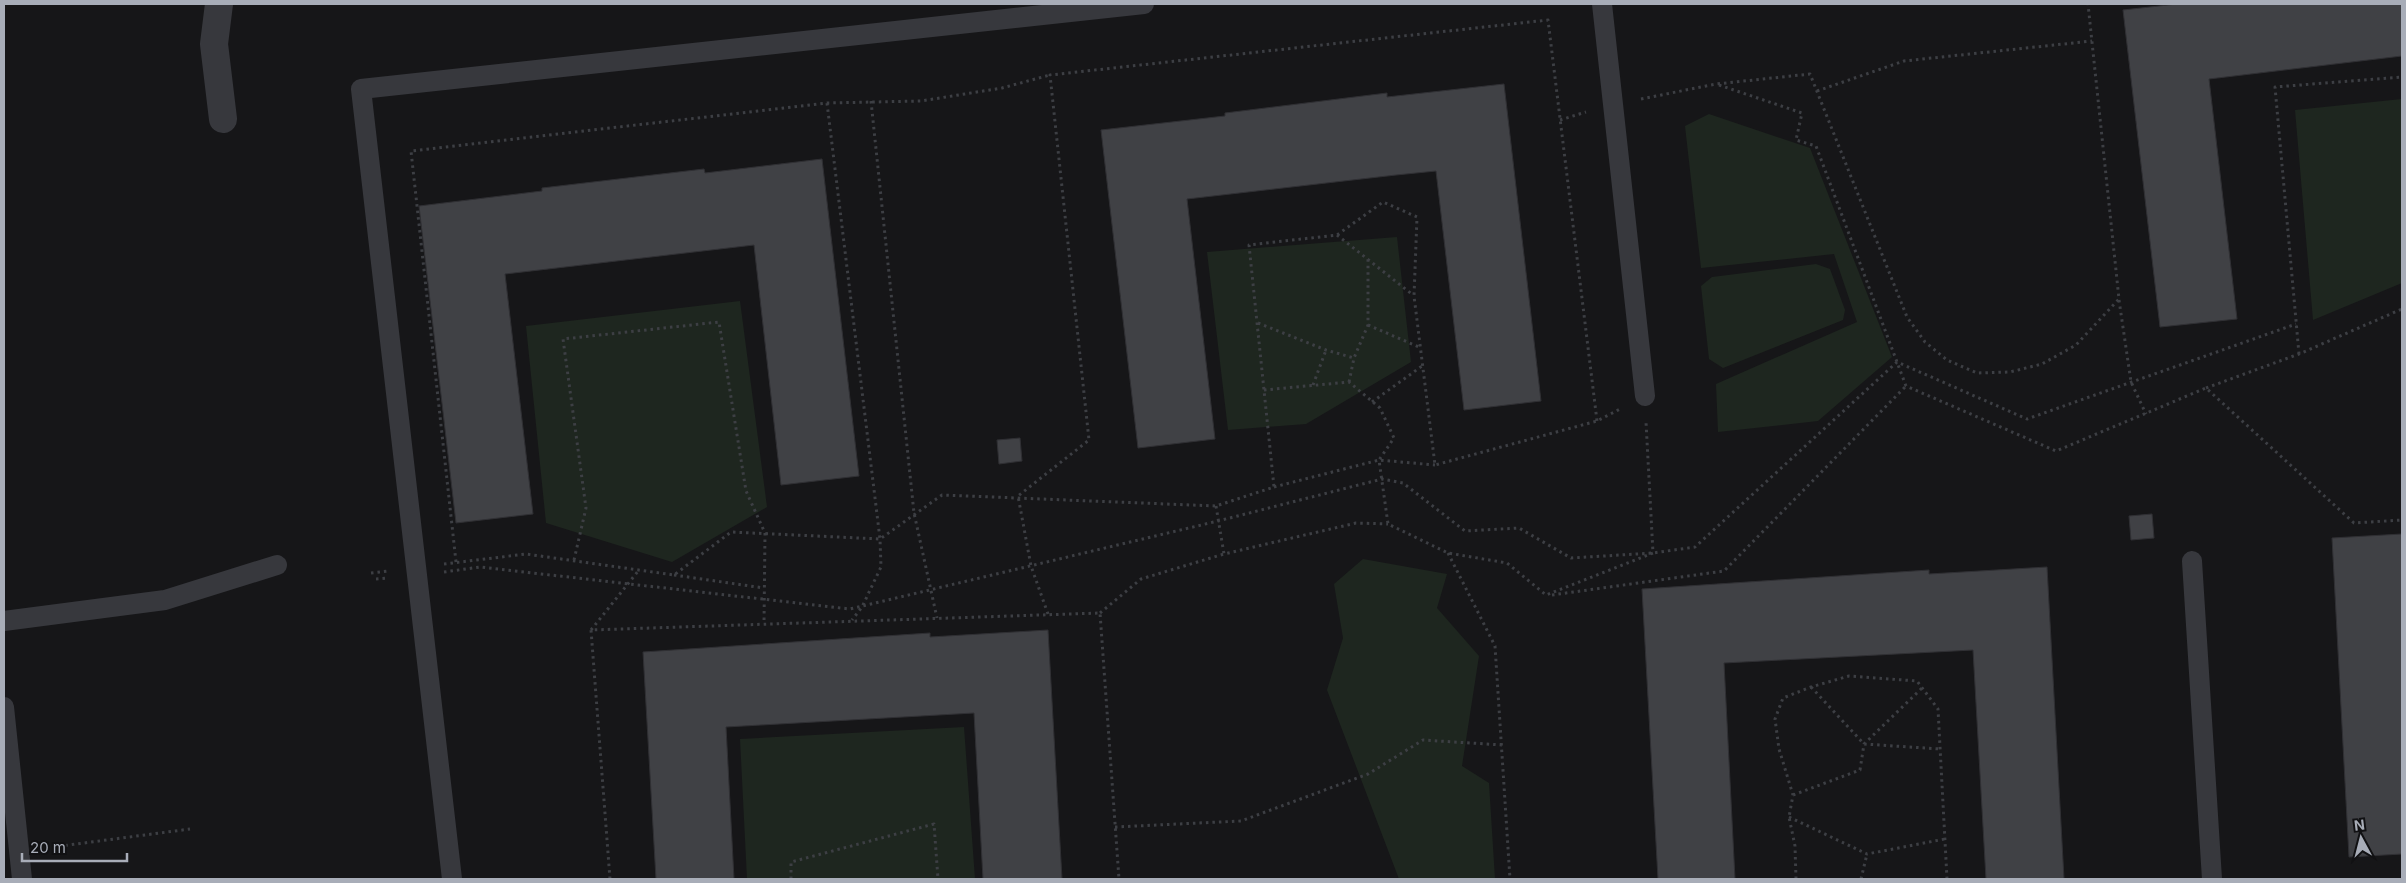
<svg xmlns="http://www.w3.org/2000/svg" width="2406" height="883" font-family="Inter,sans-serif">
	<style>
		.green { fill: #1e261f }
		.building { fill: #404145; stroke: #303034 }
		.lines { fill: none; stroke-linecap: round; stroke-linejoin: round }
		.path { stroke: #3d3f44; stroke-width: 3; stroke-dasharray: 2.5 4; stroke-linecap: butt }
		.service { stroke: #37383d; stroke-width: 20 }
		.minor { stroke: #37383d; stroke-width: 28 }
	</style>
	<rect width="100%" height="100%" fill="#161618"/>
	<path class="green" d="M2402,99V283L2313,320L2295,110Z
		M1709,114L1810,148L1892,357L1818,421L1718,432L1716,384L1857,322L1834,254L1701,268L1685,126Z
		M1397,237L1411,362L1306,424L1228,430L1207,252Z
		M1816,264L1830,269L1845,310L1843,320L1723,368L1709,359L1701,286L1712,277Z
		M740,301L767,507L672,562L546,523L526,326Z
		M1363,559L1447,574L1437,608L1479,656L1462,766L1489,783L1495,879H1399L1327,690L1343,638L1334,584Z
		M964,727L975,879H747L740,739Z"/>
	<path class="building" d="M2177,4H2402V56L2209,79L2237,319L2160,327L2123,10Z
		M1504,84L1541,401L1464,410L1436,171L1396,175L1187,199L1215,439L1138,448L1101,130L1225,116V113L1387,93V97Z
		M822,159L859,476L781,485L754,245L505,274L533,514L456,523L419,206L542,191V188L704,169L705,173Z
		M1020,438L1022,461L999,464L997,440Z
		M2152,514L2154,538L2131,540L2129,516Z
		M2402,534V854L2349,857L2332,538Z
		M2047,567L2064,879H1986L1973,650L1724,663L1735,879H1658L1642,589L1929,570V574Z
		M1048,630L1062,879H983L974,713L726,727L734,879H656L643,652L930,633V637Z"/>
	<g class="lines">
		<path class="path" d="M1719,85L1802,113L1796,140L1816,146L1906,386L2056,451L2206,388L2354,523L2402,520
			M1817,91L1904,61L2092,41
			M1641,99L1716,84L1810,74L1907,317L1925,342L1947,360L1977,373L2010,372L2042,364L2076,345L2119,299L2088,4
			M871,101L914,513L937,618
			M827,103L880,539L881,567L862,607L852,620
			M1560,120L1586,112
			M1337,235L1413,295
			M2119,300L2131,382L2146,414
			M1258,323L1326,350L1354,358
			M1368,325L1419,347
			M2299,354L2275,87L2402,77
			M1349,382L1354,358L1368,325V259
			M1313,385L1326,350
			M2206,388L2299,354L2402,309
			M1264,390L1349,382L1380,408L1394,438L1379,460L1388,524L1448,553L1507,563L1546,595L1653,553L1646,422
			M1372,402L1422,366
			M1274,487L1379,460L1435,465
			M1216,506L1224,554L1356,523L1388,524
			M1448,553L1495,646L1510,879
			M574,560L586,508L563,339L719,322L746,491L765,533L764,624
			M456,562L411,151L827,103L921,101L1002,88L1050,75
			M444,564L526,554L674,575L731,532L880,539L942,495L1216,506L1274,487L1249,245L1337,235L1383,202L1417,217L1414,296L1435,465L1597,421L1620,409
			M444,572L480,567L850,609L1218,521L1382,479L1403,483L1465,531L1519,528L1571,558L1653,553L1695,547L1897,362L2027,419L2296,324
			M371,573L388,571
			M674,575L764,588
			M376,579L388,578
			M1552,595L1724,571L1906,386
			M1100,613L1141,579L1224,554
			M1048,614L1031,566L1018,496L1089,440L1050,75L1548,20L1597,421
			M591,630L639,570
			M1811,687L1864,744L1940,749
			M1793,795L1860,770L1864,744L1922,688
			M1789,817L1867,854L1945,839
			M1115,827L1241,821L1368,774L1423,740L1502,745
			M46,848L190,829
			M610,879L591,630L1100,613L1119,879
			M791,879V862L934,824L938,879
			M1796,879L1795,846L1789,817L1793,795L1779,749L1775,719L1783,698L1811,687L1849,676L1917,681L1938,709L1947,879
			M1861,879L1867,854"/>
		<path class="service" d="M1602,4L1645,396
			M2192,561L2212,879
			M4,621L165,600L277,565
			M4,707L22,879
			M452,879L361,89L1144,4"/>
		<path class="minor" d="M219,4L214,44L223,119"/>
	</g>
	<rect width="2406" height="883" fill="none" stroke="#a8adb8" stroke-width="10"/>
	<g transform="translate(2361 838) rotate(353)" stroke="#111113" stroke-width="4" paint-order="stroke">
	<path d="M0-4L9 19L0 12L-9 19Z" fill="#a8adb8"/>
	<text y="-8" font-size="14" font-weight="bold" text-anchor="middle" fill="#a8adb8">N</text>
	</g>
	<path d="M22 853v8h105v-8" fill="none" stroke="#a8adb8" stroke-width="2.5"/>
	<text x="30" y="853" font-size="15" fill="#a8adb8" stroke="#111113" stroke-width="4" paint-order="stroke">20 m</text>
</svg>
